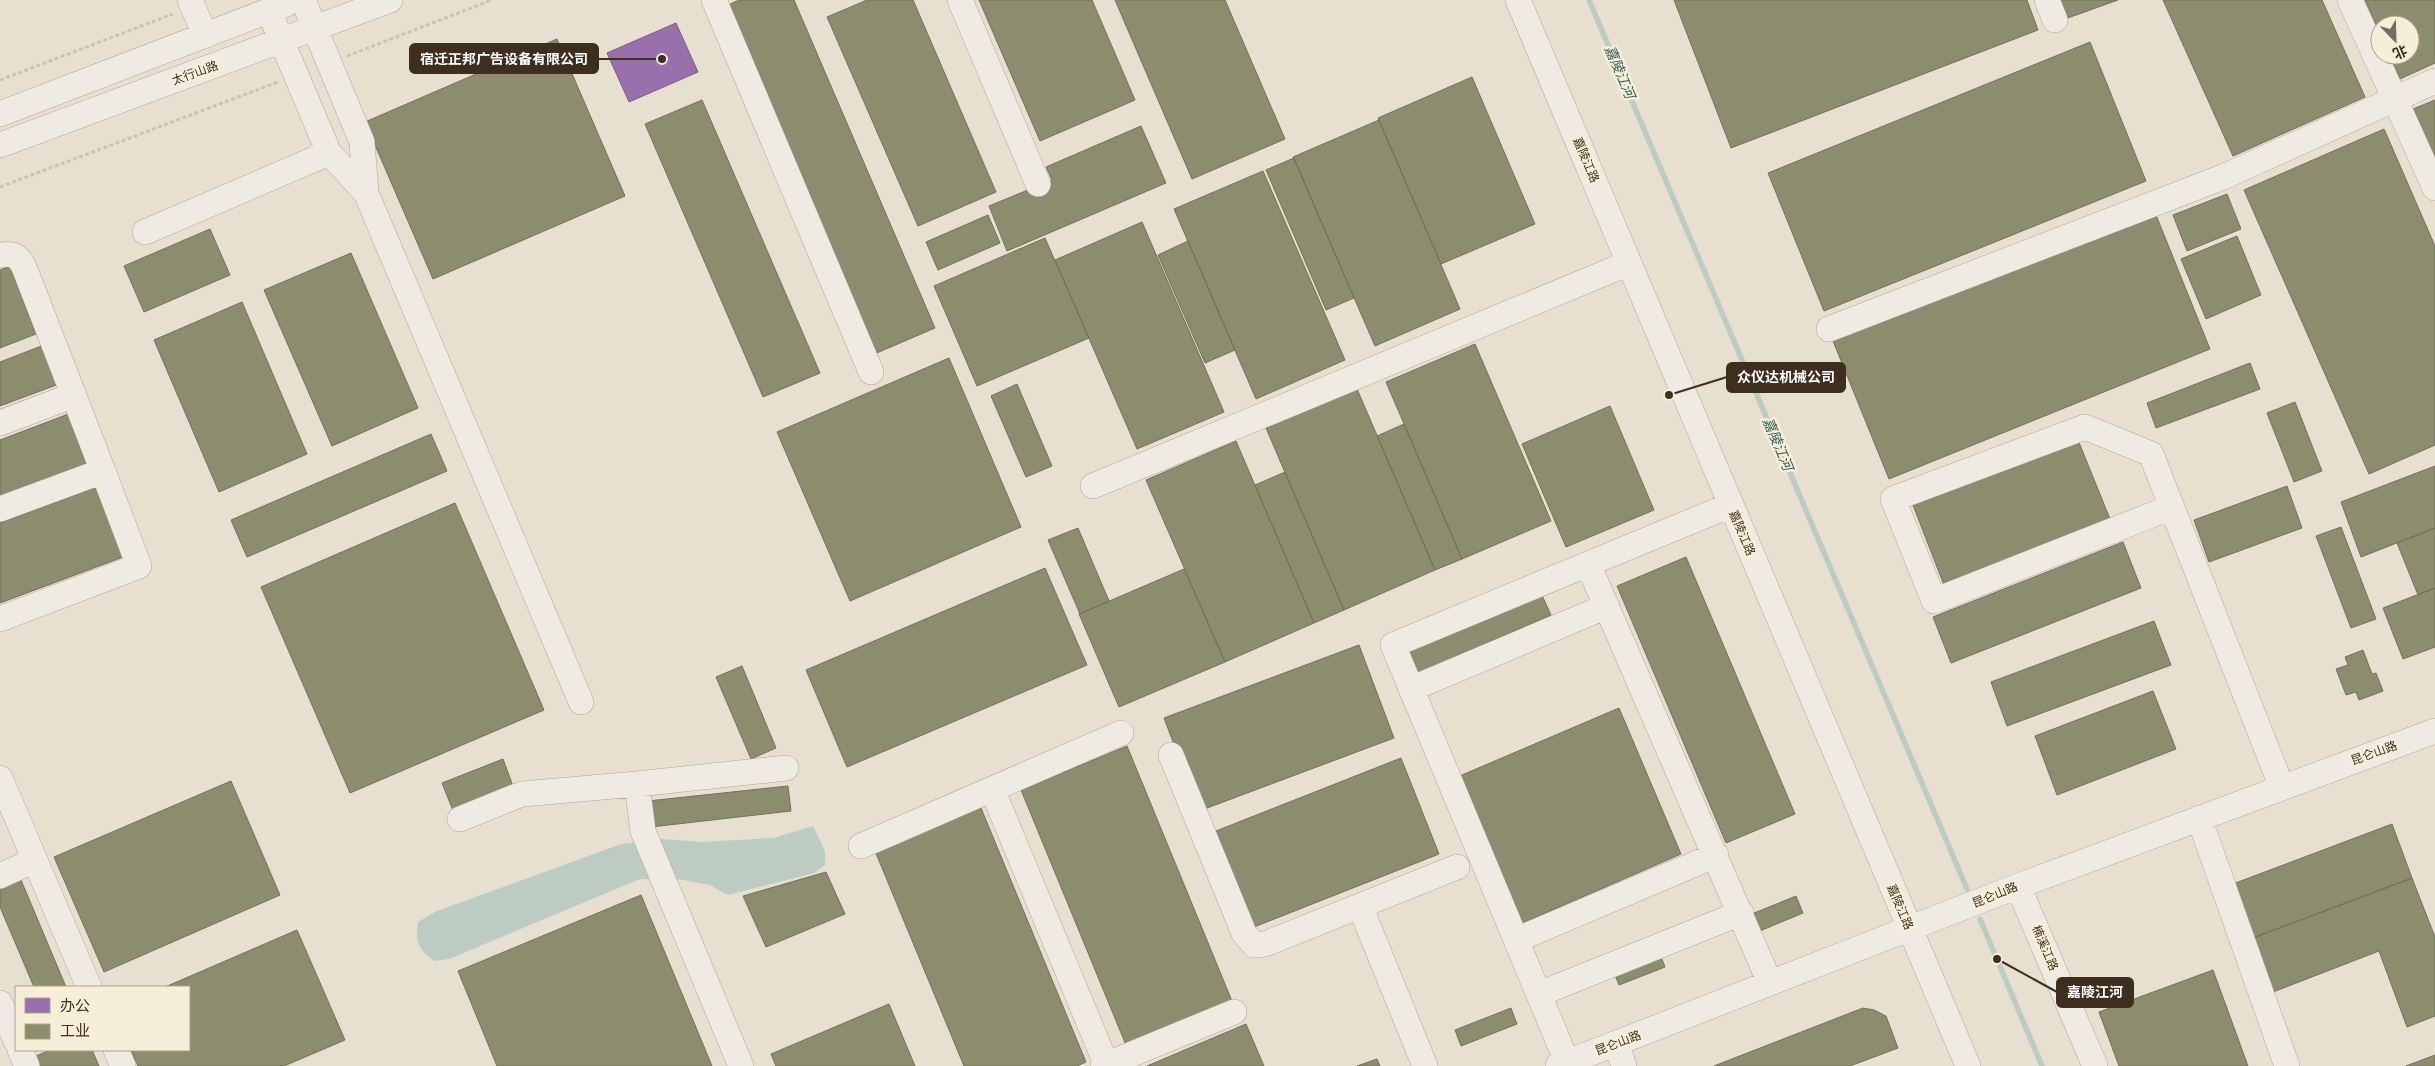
<svg xmlns="http://www.w3.org/2000/svg" width="2435" height="1066" font-family="'Source Serif 4','Noto Sans SC',serif">
	<style>
		.water { fill: #bcccc2 }
		.offices { fill: #9970ab; stroke: #7d5c81 }
		.industry { fill: #8c8c6e; stroke: #747057 }
		.lines { fill: none; stroke-linecap: round; stroke-linejoin: round }
		.stream { stroke: #bcccc2; stroke-width: 5.5 }
		.minor-casing { stroke: #ada599; stroke-width: 26 }
		.path { stroke: #c8c2b9; stroke-width: 3; stroke-dasharray: 4 2.5; stroke-linecap: butt }
		.minor { stroke: #efebe3; stroke-width: 25 }
		.labels { text-anchor: middle; dominant-baseline: central; stroke-width: 5; stroke-linejoin: round; paint-order: stroke }
		.street-label { font-size: 12px; fill: #3d2e20; stroke: #f7eed8 }
		.water-label { font-size: 14px; font-style: italic; fill: #2f5d5a; stroke: #f7eed8 }
		.leader { fill: none; stroke: #3d2e20; stroke-width: 2 }
		.callout-dot { fill: #3d2e20; stroke: #f7eed8; stroke-width: 2 }
		.callout { fill: #3d2e20; stroke: #3d2e20; stroke-width: 2 }
		.callout-label { font-size: 14px; text-anchor: middle; font-weight: bold; fill: #fff }
	</style>
	<rect width="100%" height="100%" fill="#e7e0d1"/>
	<path class="water" d="M813,826L825,851V865L814,873L727,895L710,885L677,879H640L449,959L434,961C418,949 415,942 418,922L437,911L621,844L663,839L701,842L773,838Z"/>
	<path class="offices" d="M676,23L698,72L629,102L607,53Z"/>
	<path class="industry" d="M739,0H794L935,328L872,355L722,8Z
		M867,0H913L996,192L918,226L827,17Z
		M979,0H1092L1135,100L1040,141Z
		M1115,0H1225L1285,139L1192,179Z
		M1674,0H2027L2038,30L1731,148Z
		M2058,0H2118L2065,19Z
		M2163,0H2322L2365,97L2233,156Z
		M2365,0H2435V63L2400,79L2390,55H2410V25H2380V33Z
		M557,39L625,196L433,279L365,122Z
		M2090,42L2146,181L1824,311L1768,173Z
		M1472,77L1535,224L1441,264L1378,118Z
		M702,100L820,373L763,397L645,124Z
		M2435,100V159L2413,109Z
		M1379,120L1460,309L1375,346L1293,157Z
		M1141,126L1166,183L1007,251L989,206L1052,180L1046,167Z
		M2384,129L2435,246V445L2369,474L2244,190Z
		M1294,158L1354,298L1326,310L1266,170Z
		M1263,171L1345,360L1256,399L1174,209Z
		M2227,194L2241,229L2187,251L2173,215Z
		M2154,210L2210,349L1889,479L1833,341Z
		M988,215L1000,243L938,270L926,242Z
		M1142,222L1224,412L1137,449L1055,260Z
		M210,229L230,275L144,312L124,266Z
		M2237,236L2261,295L2206,319L2181,259Z
		M1045,238L1089,338L977,386L934,286Z
		M1188,241L1235,350L1205,363L1158,255Z
		M351,253L418,408L332,446L264,290Z
		M10,266L36,334L0,348V270Z
		M242,302L307,454L219,492L154,340Z
		M1475,344L1551,521L1462,559L1386,382Z
		M44,345L59,384L0,406V362Z
		M949,358L1021,527L850,601L777,432Z
		M2250,363L2260,389L2156,428L2147,403Z
		M1017,384L1052,466L1026,477L991,396Z
		M1357,389L1435,570L1344,610L1266,428Z
		M2295,402L2322,471L2294,482L2267,413Z
		M1610,406L1654,510L1566,547L1522,444Z
		M71,413L92,468L0,502V440Z
		M1404,424L1462,559L1435,570L1377,436Z
		M431,434L447,471L247,557L231,520Z
		M2076,435L2110,519L1944,585L1911,500Z
		M1236,441L1314,623L1225,662L1146,480Z
		M2435,466V528L2361,557L2341,502Z
		M1285,472L1344,610L1314,623L1255,485Z
		M2287,486L2302,528L2209,562L2194,520Z
		M97,487L123,557L0,603V523Z
		M455,503L544,710L350,793L261,587Z
		M2341,527L2376,619L2351,628L2316,536Z
		M1078,528L1109,601L1080,614L1048,540Z
		M2435,528V588L2418,595L2397,543Z
		M2123,542L2141,588L1951,663L1933,617Z
		M1686,557L1795,814L1726,843L1617,586Z
		M1045,568L1087,665L847,767L806,670Z
		M1184,569L1225,662L1119,707L1079,614Z
		M2435,588V647L2403,659L2383,608Z
		M1539,589L1551,615L1416,674L1404,648Z
		M2154,621L2171,665L2007,726L1991,682Z
		M1359,645L1394,738L1199,811L1164,718Z
		M2363,650L2372,674L2376,673L2383,691L2359,700L2356,692L2346,695L2336,669L2348,665L2345,657Z
		M742,666L776,748L751,759L716,677Z
		M2153,691L2176,749L2057,795L2035,736Z
		M1619,708L1681,854L1518,925L1455,778Z
		M1127,746L1232,1001L1126,1045L1021,790Z
		M1401,758L1439,854L1254,927L1216,831Z
		M503,759L514,789L454,813L442,783Z
		M231,781L280,895L104,972L54,857Z
		M788,786L791,811L651,827L648,801Z
		M981,808L1086,1062L1077,1066H964L875,851Z
		M2392,824L2412,878L2253,938L2233,884Z
		M826,872L845,914L766,947L743,896Z
		M2412,878L2435,937V1016L2407,1027L2379,951L2273,992L2253,938Z
		M21,880L66,987H34L0,907V889Z
		M641,895L712,1066H497L458,971Z
		M1796,896L1803,913L1755,933L1747,916Z
		M297,930L345,1040L284,1066H138L131,1050H189V987H165Z
		M1659,952L1665,967L1619,985L1613,970Z
		M2213,970L2248,1066H2119L2099,1012Z
		M889,1004L915,1066H776L771,1054Z
		M1511,1008L1517,1024L1461,1046L1455,1030Z
		M1863,1008L1874,1010L1886,1016L1898,1048L1850,1066H1714Z
		M1246,1024L1264,1066H1147Z
		M50,1050H92L99,1066H40L36,1056Z
		M2435,1055V1066H2406Z
		M1377,1059L1380,1066H1357Z"/>
	<g class="lines">
		<path class="stream" d="M1589,0L1967,889
			M1980,919L2042,1066"/>
		<g class="minor-casing">
			<path id="minor" d="M190,0L205,35
				M714,0L871,372
				M960,0L1038,184
				M1518,0L1968,1066
				M2047,0L2055,20
				M2350,0L2435,188
				M269,11L329,153L366,193L362,142L303,0
				M0,114L286,4
				M0,145L390,0
				M366,193L581,702
				M145,232L329,153
				M0,255C13,253 18,255 24,267L103,471
				M1829,329L2223,177L2435,81
				M0,423L74,395
				M1093,486L1629,263
				M2172,507L1934,601L1893,499L2085,427L2151,454L2282,788
				M0,509L103,471L139,566L0,619
				M1588,564L1731,505
				M1411,689L1607,606
				M1171,755L1244,933L1254,945L1265,944L1457,867
				M0,778L89,987
				M992,789L1107,1066
				M2199,818L2287,1066
				M460,819L522,794L637,784
				M861,846L1121,733
				M0,876L35,860
				M2018,886L2095,1066
				M1360,906L1425,1066
				M1516,940L1716,855
				M1539,994L1741,913
				M0,1003L16,1041
				M1616,1043L1624,1066
				M20,1050L27,1066
				M116,1050L123,1066
				M1567,1062L1393,645L1588,564L1770,983
				M741,1066L643,831L637,784L786,768
				M1103,1066L1234,1012
				M1558,1066L2018,886L2435,731"/>
		</g>
		<path class="path" d="M347,56L492,0
			M0,80L173,14
			M0,187L278,82"/>
		<use href="#minor" class="minor"/>
	</g>
	<g class="labels">
		<g class="street-label">
			<text transform="translate(195 73) rotate(-20)">太行山路</text>
			<text transform="translate(1586 160) rotate(67)">嘉陵江路</text>
			<text transform="translate(1742 533) rotate(67)">嘉陵江路</text>
			<text transform="translate(2374 753) rotate(-20)">昆仑山路</text>
			<text transform="translate(1995 895) rotate(-22)">昆仑山路</text>
			<text transform="translate(1900 907) rotate(67)">嘉陵江路</text>
			<text transform="translate(2045 948) rotate(67)">楠溪江路</text>
			<text transform="translate(1618 1043) rotate(-21)">昆仑山路</text>
		</g>
		<g class="water-label">
			<text transform="translate(1620 72) rotate(67)">嘉陵江河</text>
			<text transform="translate(1778 444) rotate(67)">嘉陵江河</text>
		</g>
	</g>
	<path class="leader" d="M662 59L598 59M1669 395L1727 377M1997 959L2057 992"/>
	<g class="callout-dot">
		<circle cx="662" cy="59" r="5"/>
		<circle cx="1669" cy="395" r="5"/>
		<circle cx="1997" cy="959" r="5"/>
	</g>
	<g class="callout">
		<rect x="410" y="44" width="188" height="29" rx="5"/>
		<rect x="1727" y="363" width="118" height="29" rx="5"/>
		<rect x="2057" y="978" width="76" height="29" rx="5"/>
	</g>
	<g class="callout-label">
		<text x="504" y="64">宿迁正邦广告设备有限公司</text>
		<text x="1786" y="382">众仪达机械公司</text>
		<text x="2095" y="997">嘉陵江河</text>
	</g>
	<rect x="15" y="986" width="175" height="65" fill="#f7eed8" stroke="#ada18e"/>
	<rect x="25" y="998" width="25" height="15" fill="#9970ab" stroke="#ada18e"/>
	<text x="60" y="1011" font-size="15" fill="#3d2e20">办公</text>
	<rect x="25" y="1024" width="25" height="15" fill="#8c8c6e" stroke="#ada18e"/>
	<text x="60" y="1036" font-size="15" fill="#3d2e20">工业</text>
	<g transform="translate(2395 40) rotate(157)"><circle r="24" fill="#f7eed8" stroke="#ada18e"/>
	<path d="M0-4L9 19L0 12L-9 19Z" fill="#786c5e"/>
	<text y="-8" font-size="14" font-weight="bold" text-anchor="middle" fill="#3d2e20">北</text>
	</g>
</svg>
